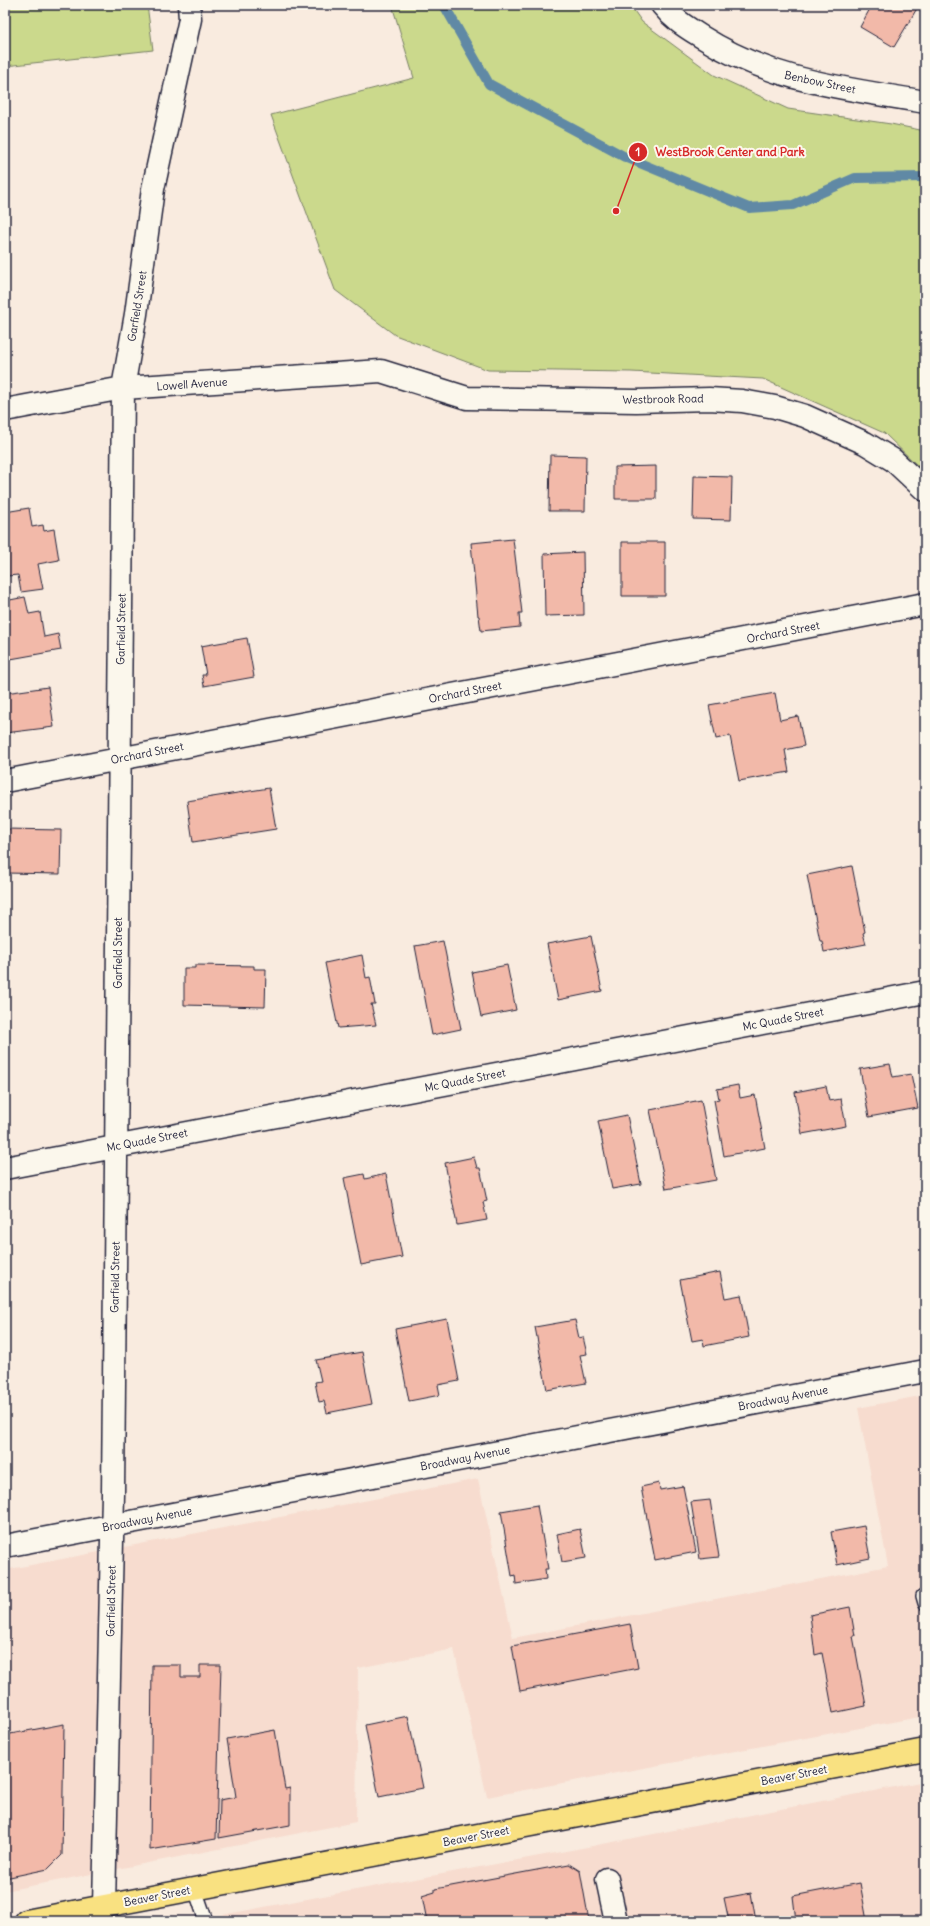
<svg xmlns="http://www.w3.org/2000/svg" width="930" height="1926" font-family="Delius,sans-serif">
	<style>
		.built { fill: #f7dccf }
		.green { fill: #cbd98c; stroke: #767e64 }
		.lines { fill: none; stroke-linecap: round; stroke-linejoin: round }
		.stream { stroke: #6089a5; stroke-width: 10 }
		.building { fill: #f2b9a9; stroke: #22223b }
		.lane-casing { stroke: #22223b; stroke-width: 16 }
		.street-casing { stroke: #22223b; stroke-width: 25 }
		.secondary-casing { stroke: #22223b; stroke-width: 25 }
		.primary-casing { stroke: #22223b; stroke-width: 25 }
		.lane { stroke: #fbf7ec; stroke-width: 13 }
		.street { stroke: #fbf7ec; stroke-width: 22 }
		.secondary { stroke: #fbf7ec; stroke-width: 22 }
		.primary { stroke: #f9e181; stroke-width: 22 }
		.labels { text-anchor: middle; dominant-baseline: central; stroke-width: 4; stroke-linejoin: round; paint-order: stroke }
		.street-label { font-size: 11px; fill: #22223b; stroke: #fbf7ec }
		.leader { fill: none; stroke: #d62828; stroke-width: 1.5 }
		.callout-dot { fill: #d62828; stroke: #fbf7ec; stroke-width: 1.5 }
		.mark-label { font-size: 12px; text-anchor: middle; font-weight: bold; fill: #fff }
		.callout-label { font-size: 12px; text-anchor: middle; font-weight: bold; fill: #d62828; stroke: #fbf7ec; stroke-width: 4; stroke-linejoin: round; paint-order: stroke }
	</style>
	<rect width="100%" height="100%" fill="#f9ebdf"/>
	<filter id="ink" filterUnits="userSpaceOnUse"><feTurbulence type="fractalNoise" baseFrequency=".025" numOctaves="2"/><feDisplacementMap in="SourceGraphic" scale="8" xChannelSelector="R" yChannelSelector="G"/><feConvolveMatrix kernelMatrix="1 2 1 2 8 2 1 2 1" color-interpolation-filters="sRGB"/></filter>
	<g filter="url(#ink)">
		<path class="built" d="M925,1395V1716L487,1797L454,1649L358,1668L356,1822L5,1891V1570L478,1479L513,1638L888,1566L858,1408Z
			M925,1781V1921H189L582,1848Z"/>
		<path class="green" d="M5,5H147L153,50L5,66Z
			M392,5H630L642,22L714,75L788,109L891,124L925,131V473L884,433L763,379L631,372L488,370L395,335L335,290L271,115L414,78Z"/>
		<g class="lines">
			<path class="stream" d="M444,5L489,84L625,157L749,208L793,205L855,178L925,177"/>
		</g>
		<path class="building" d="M872,5H919L894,47L860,27Z
			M550,455L586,456L585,511H549Z
			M656,466V499H615V467Z
			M694,476L732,477L731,520L693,519Z
			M29,508L32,527L43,525L44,531L54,529L59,560L38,564L43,589L21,592L18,575L7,576L5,570V512Z
			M513,539L522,613H519L520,627L481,631L479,616H478L471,543Z
			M622,542H665V596H622Z
			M583,552L584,615L545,616L544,554Z
			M25,597L29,614L40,612L44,637L58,634L61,650L5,660V601Z
			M247,638L254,677L204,686L202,675H206L201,646Z
			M48,687L54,727L5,733V693Z
			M775,693L780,720L798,716L804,746L785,750L789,772L739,781L730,736L716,739L709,705Z
			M269,788L276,829L193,842L187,801Z
			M5,829L61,830L60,874L5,873Z
			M852,866L865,932L863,933L866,944L824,952L822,941H820L807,875Z
			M591,936L602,991L558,1000L547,944Z
			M443,941L461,1029L432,1035L415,946Z
			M362,955L366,978L370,977L375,1004H371L376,1025L338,1028L325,963Z
			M195,965L254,966V969H266L265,1007L184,1005V968H195Z
			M507,965L516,1010L481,1017L472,972Z
			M890,1064L893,1077L911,1074L918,1108L869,1117L860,1069Z
			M738,1085L740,1098L755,1095L765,1148L724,1156L714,1100L719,1099L717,1089Z
			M826,1086L829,1101L841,1099L846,1126L802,1134L795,1092Z
			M701,1100L716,1180L666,1189L650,1110Z
			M627,1115L641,1184L612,1189L598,1121Z
			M474,1157L477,1168H480L487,1201L483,1202L487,1220L457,1225L445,1163Z
			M364,1174L365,1179L386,1174L402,1257L361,1265L344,1178Z
			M720,1272L725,1298L741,1295L749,1337L704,1346L703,1339L692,1341L680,1280Z
			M447,1319L459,1381L438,1385L440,1395L409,1401L395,1329Z
			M575,1320L579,1338L583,1337L587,1354L580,1355L586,1383L547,1390L535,1327Z
			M362,1352L372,1404L327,1413L324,1401L319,1402L315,1382L321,1381L316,1360Z
			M659,1483L660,1490L683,1486L696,1552L655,1560L641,1487Z
			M710,1500L719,1557L700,1559L691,1502Z
			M537,1505L548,1569H545L546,1579L516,1584L515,1575L512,1576L501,1511Z
			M864,1526L870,1558L837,1565L831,1532Z
			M580,1529L586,1558L562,1562L557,1534Z
			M850,1607L855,1636H853L866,1706L833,1713L822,1653L815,1655L810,1615Z
			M630,1624L638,1668L520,1691L512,1646Z
			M152,1665H181V1677H200V1665H221L216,1839L150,1850Z
			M408,1716L423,1788L379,1797L365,1725Z
			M64,1724L62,1855L48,1869L5,1878V1735Z
			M275,1730L285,1789L290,1788V1825L219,1838L220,1800L236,1797L227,1739Z
			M569,1864L580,1871L589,1921H427L422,1896L435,1892V1889Z
			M860,1883L867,1921H796L793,1896Z
			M751,1893L756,1921H729L724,1898Z"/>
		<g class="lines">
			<g class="lane-casing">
				<path id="lane" d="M923,1596L925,1603
					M195,1889L206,1921"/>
			</g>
			<g class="street-casing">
				<path id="street" d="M662,5C674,20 686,27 702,37C773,82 845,88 925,102
					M5,410L123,388L381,371L467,398L636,401L709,399L742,401L775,407L805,416L865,443L893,460L925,490
					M5,781L925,604
					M5,1168L925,992
					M607,1879L616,1921
					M104,1906L113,1494L123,388L136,314L153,189L190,19L189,5"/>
			</g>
			<g class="secondary-casing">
				<path id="secondary" d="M5,1546L925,1371"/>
			</g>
			<g class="primary-casing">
				<path id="primary" d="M26,1921L925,1750"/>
			</g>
			<use href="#lane" class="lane"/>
			<use href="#street" class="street"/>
			<use href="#secondary" class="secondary"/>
			<use href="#primary" class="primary"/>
		</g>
	</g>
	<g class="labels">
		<g class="street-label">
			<text transform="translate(820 82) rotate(12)">Benbow Street</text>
			<text transform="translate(137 306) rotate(-81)">Garfield Street</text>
			<text transform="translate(192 384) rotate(-4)">Lowell Avenue</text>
			<text transform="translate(663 399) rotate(-1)">Westbrook Road</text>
			<text transform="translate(121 629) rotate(-89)">Garfield Street</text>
			<text transform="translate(783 632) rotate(-11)">Orchard Street</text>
			<text transform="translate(465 692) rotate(-11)">Orchard Street</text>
			<text transform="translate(147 753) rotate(-11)">Orchard Street</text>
			<text transform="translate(118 953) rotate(-90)">Garfield Street</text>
			<text transform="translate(783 1019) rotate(-11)">Mc Quade Street</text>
			<text transform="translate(465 1080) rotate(-11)">Mc Quade Street</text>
			<text transform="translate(147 1140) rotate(-11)">Mc Quade Street</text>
			<text transform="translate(115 1277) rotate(-89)">Garfield Street</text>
			<text transform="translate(783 1398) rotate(-11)">Broadway Avenue</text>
			<text transform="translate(465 1458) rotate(-11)">Broadway Avenue</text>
			<text transform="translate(147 1519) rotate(-11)">Broadway Avenue</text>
			<text transform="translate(111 1601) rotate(-89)">Garfield Street</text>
			<text transform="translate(794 1775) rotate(-11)">Beaver Street</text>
			<text transform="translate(476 1836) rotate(-11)">Beaver Street</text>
			<text transform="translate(157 1896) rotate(-11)">Beaver Street</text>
		</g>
	</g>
	<path class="leader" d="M616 211L638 152"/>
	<g class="callout-dot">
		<circle cx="616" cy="211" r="4"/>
		<circle cx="638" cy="152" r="10"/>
	</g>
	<g class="mark-label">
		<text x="638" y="156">1</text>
	</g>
	<g class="callout-label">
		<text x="730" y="156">WestBrook Center and Park</text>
	</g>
	<rect width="930" height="1926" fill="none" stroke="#fbf7ec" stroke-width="20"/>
	<rect x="10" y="10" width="910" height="1906" fill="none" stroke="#22223b" stroke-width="1.5" filter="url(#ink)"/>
</svg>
